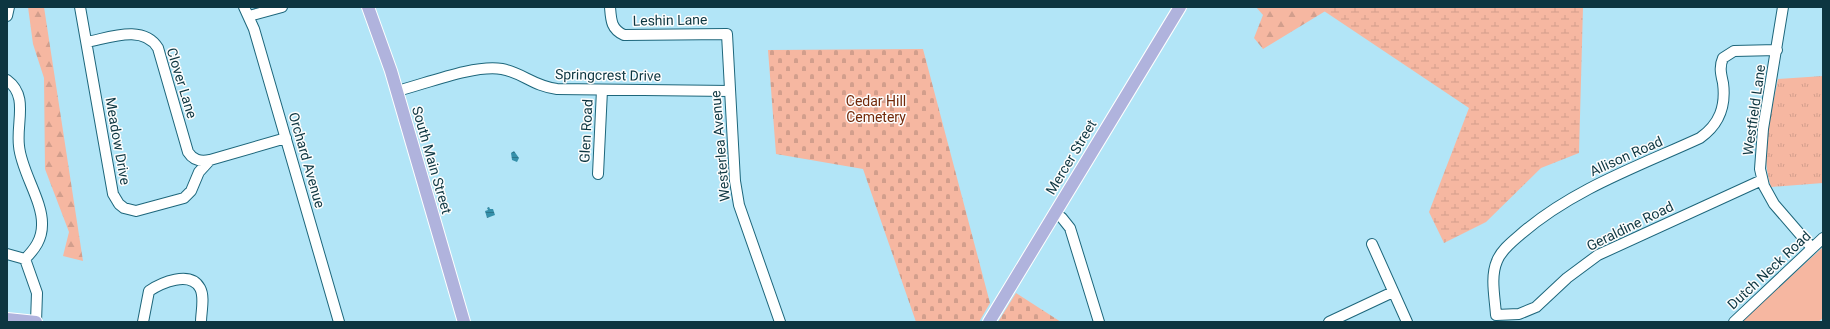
<svg xmlns="http://www.w3.org/2000/svg" width="1830" height="329" font-family="Roboto,sans-serif">
	<style>
		.green { fill: #f6b7a1 }
		.forest { fill: url(#forest-firs) }
		.wetland { fill: url(#wetland-marsh) }
		.cemetery { fill: url(#cemetery-stones) }
		.park { fill: url(#park-tufts) }
		.water { fill: url(#water-rules) }
		.lines { fill: none; stroke-linecap: round; stroke-linejoin: round }
		.minor-casing { stroke: #1d667b; stroke-width: 12 }
		.major-casing { stroke: #fff; stroke-width: 14 }
		.minor { stroke: #fff; stroke-width: 10 }
		.major { stroke: #b0b3dd; stroke-width: 12 }
		.labels { text-anchor: middle; dominant-baseline: central; stroke-width: 3; stroke-linejoin: round; paint-order: stroke }
		.street-label { font-size: 14px; fill: #0d3641; stroke: #fdfdfd }
		.park-label { font-size: 14px; fill: #722909; stroke: #fdfdfd }
	</style>
	<defs>
		<pattern id="forest-firs" width="22" height="20" patternUnits="userSpaceOnUse"><rect width="22" height="20" fill="#f6b7a1"/><path d="M5 1l3.5 6h-7zM16 11l3.5 6h-7z" fill="#d29e8c"/></pattern>
		<pattern id="wetland-marsh" width="20" height="14" patternUnits="userSpaceOnUse"><rect width="20" height="14" fill="#f6b7a1"/><path d="M1 5h8M5 5V1M11 12h8M15 12V8" fill="none" stroke="#d29e8c"/></pattern>
		<pattern id="cemetery-stones" width="16" height="16" patternUnits="userSpaceOnUse"><rect width="16" height="16" fill="#f6b7a1"/><path d="M2 7V4a2 2 0 0 1 4 0v3zM10 15v-3a2 2 0 0 1 4 0v3z" fill="#d29e8c"/></pattern>
		<pattern id="park-tufts" width="24" height="20" patternUnits="userSpaceOnUse"><rect width="24" height="20" fill="#f6b7a1"/><path d="M3 7l-1-3M5 7V3M7 7l1-3M15 17l-1-3M17 17v-4M19 17l1-3" fill="none" stroke="#d29e8c"/></pattern>
		<pattern id="water-rules" width="6" height="5" patternUnits="userSpaceOnUse"><rect width="6" height="5" fill="#3590aa"/><path d="M0 2.5h6" fill="none" stroke="#2b768c"/></pattern>
	</defs>
	<rect width="100%" height="100%" fill="#b2e5f7"/>
	<path class="green" d="M1823,247V318L1818,322H1741Z"/>
	<path class="forest" d="M28,7H44L83,261L63,256L69,232L45,169L44,78L33,44Z
		M1256,7H1332L1263,49L1254,38L1263,15Z"/>
	<path class="wetland" d="M1332,7H1583L1579,153L1541,168L1486,222L1444,243L1429,212L1469,108L1324,11Z"/>
	<path class="cemetery" d="M923,49L990,303L979,322H916L863,169L776,154L768,50Z
		M1016,293L1061,322H998Z"/>
	<path class="park" d="M1823,76V183L1771,187C1759,152 1771,114 1778,79Z"/>
	<path class="water" d="M514,151L519,158L517,162L512,160L511,153Z
		M489,207L490,209H493L495,215L487,218L485,211L488,210L487,208Z"/>
	<g class="lines">
		<g class="minor-casing">
			<path id="minor" d="M80,7L113,194L119,204L124,208L136,211L184,198L191,191L199,172L210,160L286,138
				M244,7L254,29L339,322
				M610,7C611,20 611,29 624,35L727,34L735,181L739,205L780,322
				M1783,7L1763,129L1760,169L1764,186L1774,204L1812,248
				M7,16L9,7
				M249,16L282,7
				M87,42C109,38 143,24 158,48L188,152C193,160 200,162 210,160
				M7,80C29,96 16,122 19,146C21,171 43,201 42,225C42,239 35,249 25,259
				M397,91C425,84 475,64 502,69C523,73 533,86 557,89L730,91
				M598,174L602,90
				M1762,180L1598,255L1567,278L1536,307L1519,314L1496,315C1495,298 1490,277 1497,261C1501,250 1513,241 1521,234C1573,189 1639,166 1700,138C1720,124 1726,106 1723,83C1721,74 1719,67 1723,58L1734,51L1777,50
				M1055,213L1062,218L1070,228L1099,322
				M1372,244L1407,322
				M7,254L25,259L37,293L36,322
				M143,322L149,291C161,283 190,270 200,288C205,297 201,312 201,322
				M1329,322L1393,292
				M1734,322L1823,238"/>
		</g>
		<g class="major-casing">
			<path id="major" d="M368,7L391,71L464,322
				M7,319L36,322
				M989,322L1180,7"/>
		</g>
		<use href="#minor" class="minor"/>
		<use href="#major" class="major"/>
	</g>
	<g class="labels">
		<g class="street-label">
			<text transform="translate(670 20) rotate(-1)">Leshin Lane</text>
			<text transform="translate(608 75) rotate(1)">Springcrest Drive</text>
			<text transform="translate(182 83) rotate(73)">Clover Lane</text>
			<text transform="translate(1754 110) rotate(-82)">Westfield Lane</text>
			<text transform="translate(586 131) rotate(-87)">Glen Road</text>
			<text transform="translate(118 141) rotate(80)">Meadow Drive</text>
			<text transform="translate(720 146) rotate(-95)">Westerlea Avenue</text>
			<text transform="translate(1626 156) rotate(-24)">Allison Road</text>
			<text transform="translate(1071 157) rotate(-59)">Mercer Street</text>
			<text transform="translate(307 160) rotate(74)">Orchard Avenue</text>
			<text transform="translate(432 160) rotate(74)">South Main Street</text>
			<text transform="translate(1630 226) rotate(-26)">Geraldine Road</text>
			<text transform="translate(1769 270) rotate(-43)">Dutch Neck Road</text>
		</g>
		<g class="park-label">
			<text x="876" y="101">Cedar Hill<tspan x="876" dy="16">Cemetery</tspan></text>
		</g>
	</g>
	<rect width="1830" height="329" fill="none" stroke="#0d3641" stroke-width="16"/>
</svg>
